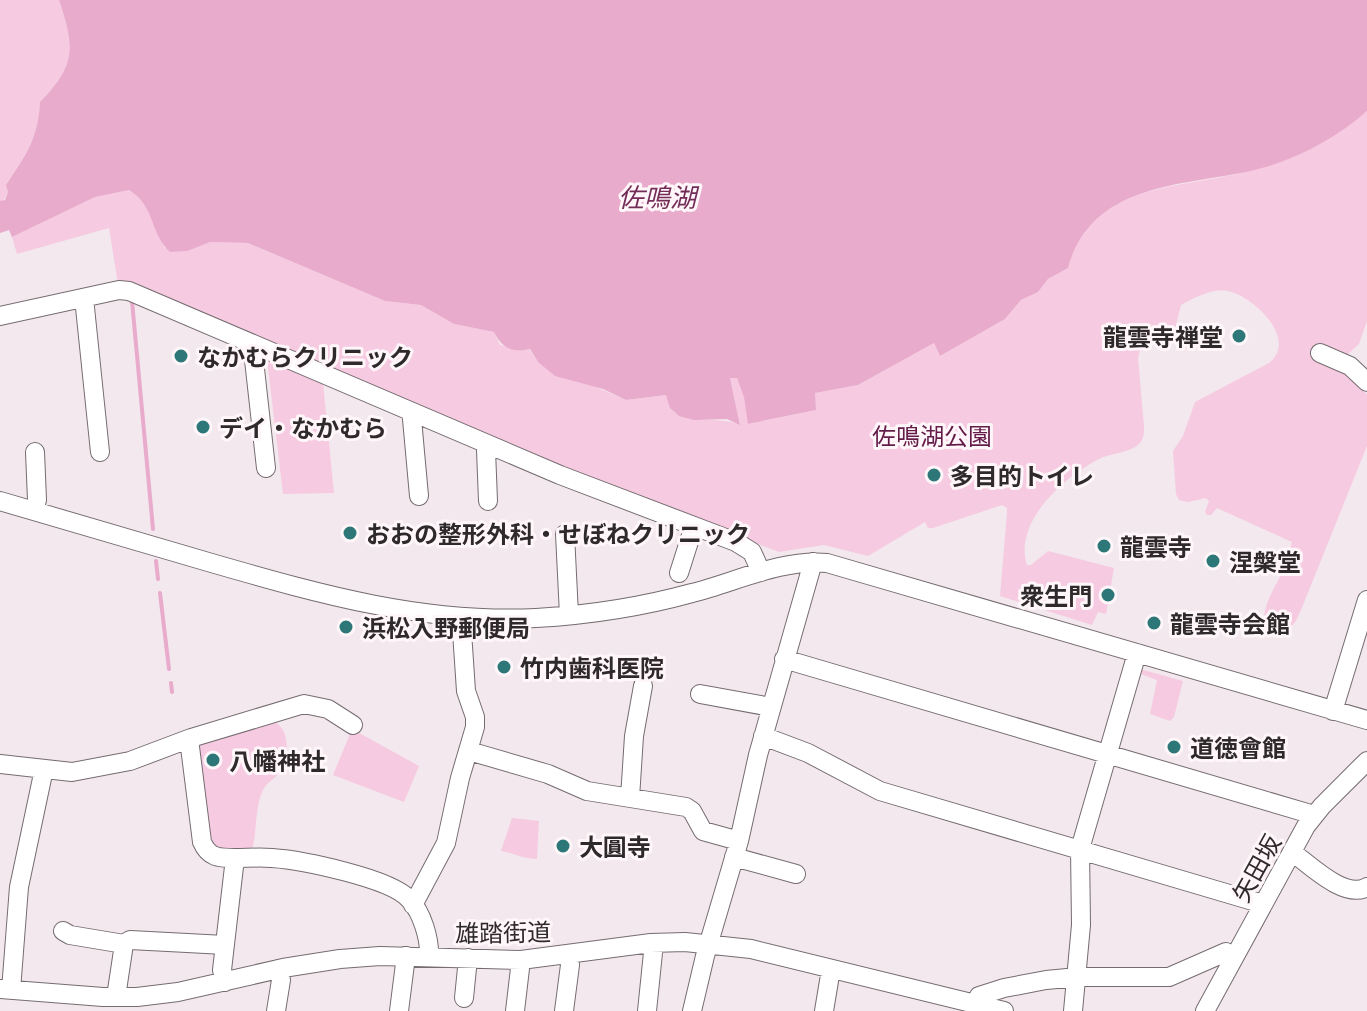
<svg xmlns="http://www.w3.org/2000/svg" width="1367" height="1011" font-family="Barlow,'Noto Sans JP',sans-serif">
	<style>
		.green { fill: #f6cae1 }
		.water { fill: #e8abcb }
		.lines { fill: none; stroke-linecap: round; stroke-linejoin: round }
		.stream { stroke: #e8abcb; stroke-width: 4 }
		.minor-casing { stroke: #756c70; stroke-width: 20 }
		.minor { stroke: #fff; stroke-width: 18 }
		.poi-dot { fill: #2d7778; stroke: #fff6fa; stroke-width: 3 }
		.labels { text-anchor: middle; dominant-baseline: central; stroke-width: 6; stroke-linejoin: round; paint-order: stroke }
		.poi-label { font-size: 24px; font-weight: bold; fill: #2e2a2c; stroke: #fff6fa; text-anchor: start }
		.park-label { font-size: 24px; fill: #631c48; stroke: #fff6fa }
		.street-label { font-size: 24px; fill: #2e2a2c; stroke: #fff6fa }
		.water-label { font-size: 26px; font-style: italic; fill: #742d57; stroke: #fff6fa }
	</style>
	<rect width="100%" height="100%" fill="#f3e8ed"/>
	<path class="green" d="M0,0H59C75,48 76,65 40,102C38,139 26,155 6,185L8,192L0,207Z
		M1367,111V321L1359,344L1346,356L1357,382L1367,395V446L1301,610L1296,621L1285,633C1245,633 1274,589 1282,573C1287,563 1289,552 1292,542L1217,508L1211,515H1207L1205,512L1209,501L1206,498L1188,502L1179,500L1176,494L1173,451L1183,436L1195,402L1269,363C1299,339 1253,296 1228,291C1214,287 1193,298 1181,305L1174,333L1140,350L1138,358L1144,426C1144,433 1144,439 1139,444C1130,453 1110,453 1099,459C1064,477 1013,522 1027,565H1031L1048,551L1114,568L1106,614L1098,612L1092,625L1000,596L1007,513V508L1002,505L933,528H928L925,522L868,556L824,545L779,552L562,470L118,284L109,228L17,254L12,237L95,197L129,190C150,203 155,226 165,248L210,242L248,243L385,301L421,305L454,324L494,332L500,345L525,350L529,349L538,362L626,400L666,395C670,401 669,407 674,412C685,422 723,418 740,424L730,378H737L745,397L749,424L816,410L814,393L858,385L934,343L940,356L1005,319L1021,300L1038,292L1048,279L1068,268C1092,183 1176,189 1246,172C1258,169 1269,162 1280,158C1313,143 1338,133 1367,111Z
		M267,359L323,383L334,493L283,494Z
		M1140,669L1183,681L1174,717L1170,721L1150,714L1157,680L1138,673Z
		M274,721C291,731 289,757 280,772C275,779 266,783 263,790C255,806 257,829 253,846L251,849H210L197,744Z
		M352,729L419,766L404,802L333,775Z
		M512,818L539,821L537,859C523,859 514,853 501,851Z"/>
	<path class="water" d="M59,0H1367V111C1334,140 1290,163 1246,172C1177,186 1091,185 1068,268L1048,279L1038,292L1021,300L1005,319L940,356L934,343L858,385L815,393L816,410L748,424L744,397L737,378H730L740,425L727,419L694,420L679,416L670,408L666,395L626,400L603,389L555,376L538,362L530,349C512,353 502,348 494,332L454,324L421,305L385,301L248,243L210,242L187,251L170,252C149,232 156,207 129,190L95,197L12,237L9,230L0,233V201L5,200L8,192L6,185C26,155 38,139 40,102C76,65 75,48 59,0Z"/>
	<g class="lines">
		<path class="stream" d="M132,301L153,529
			M156,561L158,579
			M160,593L169,669
			M171,683L172,692"/>
		<g class="minor-casing">
			<path id="minor" d="M84,298L100,452
				M0,316L119,290L129,291L560,475L736,542L752,552L761,572
				M255,345L253,351L266,468
				M1320,353L1350,366L1367,382
				M414,413L412,419L419,496
				M0,501C72,522 144,543 215,564C323,595 422,623 536,618C589,615 641,607 692,593C736,582 781,559 827,563L1367,720
				M488,501L486,450L488,445
				M34,511L37,500L35,452
				M565,534L569,615
				M679,573L694,526
				M784,659L1314,815
				M700,694L771,707
				M1333,711L1367,600
				M763,736L808,753L880,791L1263,904
				M189,739L202,842C209,858 219,858 235,858
				M469,751L548,774L587,791L686,807L692,811L703,831L739,841
				M0,764L72,772L130,761L191,738L304,704L328,709L353,725
				M630,798L634,736L643,686
				M1292,852C1310,865 1345,900 1367,887
				M734,857L796,874
				M413,905L446,843L460,778L475,727V717L466,691L461,617
				M63,931L70,935L124,944
				M225,982L222,970L235,858C247,858 260,857 272,858C301,860 390,878 409,899C422,912 430,939 429,957
				M0,989L103,997H137L178,992L283,968L340,959L380,956L521,960L651,943L685,942L751,949L1004,1011
				M11,990L19,887L44,769
				M116,997L124,944L130,940L225,945
				M464,998L468,958
				M977,1005L979,996L1004,988L1046,980L1078,977H1169L1226,952L1234,957
				M276,1011L281,980L278,969
				M399,1011L406,956
				M515,1011L521,960
				M564,1011L570,965L568,954
				M647,1011L654,943
				M692,1011L705,956L739,841L758,755L813,562
				M824,1011L831,969
				M1073,1011L1081,925L1080,849L1137,653
				M1205,1011L1306,826L1322,806L1367,761"/>
		</g>
		<use href="#minor" class="minor"/>
	</g>
	<g class="poi-dot">
		<circle cx="1239" cy="336" r="8"/>
		<circle cx="181" cy="356" r="8"/>
		<circle cx="203" cy="427" r="8"/>
		<circle cx="934" cy="475" r="8"/>
		<circle cx="350" cy="533" r="8"/>
		<circle cx="1104" cy="546" r="8"/>
		<circle cx="1213" cy="561" r="8"/>
		<circle cx="1108" cy="595" r="8"/>
		<circle cx="1154" cy="623" r="8"/>
		<circle cx="346" cy="627" r="8"/>
		<circle cx="504" cy="667" r="8"/>
		<circle cx="1174" cy="747" r="8"/>
		<circle cx="213" cy="760" r="8"/>
		<circle cx="563" cy="846" r="8"/>
	</g>
	<g class="labels">
		<g class="poi-label">
			<text x="1223" y="336" text-anchor="end">龍雲寺禅堂</text>
			<text x="197" y="356">なかむらクリニック</text>
			<text x="219" y="427">デイ・なかむら</text>
			<text x="950" y="475">多目的トイレ</text>
			<text x="366" y="533">おおの整形外科・せぼねクリニック</text>
			<text x="1120" y="546">龍雲寺</text>
			<text x="1229" y="561">涅槃堂</text>
			<text x="1092" y="595" text-anchor="end">衆生門</text>
			<text x="1170" y="623">龍雲寺会館</text>
			<text x="362" y="627">浜松入野郵便局</text>
			<text x="520" y="667">竹内歯科医院</text>
			<text x="1190" y="747">道徳會館</text>
			<text x="229" y="760">八幡神社</text>
			<text x="579" y="846">大圓寺</text>
		</g>
		<g class="park-label">
			<text x="932" y="435">佐鳴湖公園</text>
		</g>
		<g class="street-label">
			<text transform="translate(1256 868) rotate(-61)">矢田坂</text>
			<text transform="translate(503 932) rotate(-1)">雄踏街道</text>
		</g>
		<g class="water-label">
			<text x="657" y="196">佐鳴湖</text>
		</g>
	</g>
</svg>
